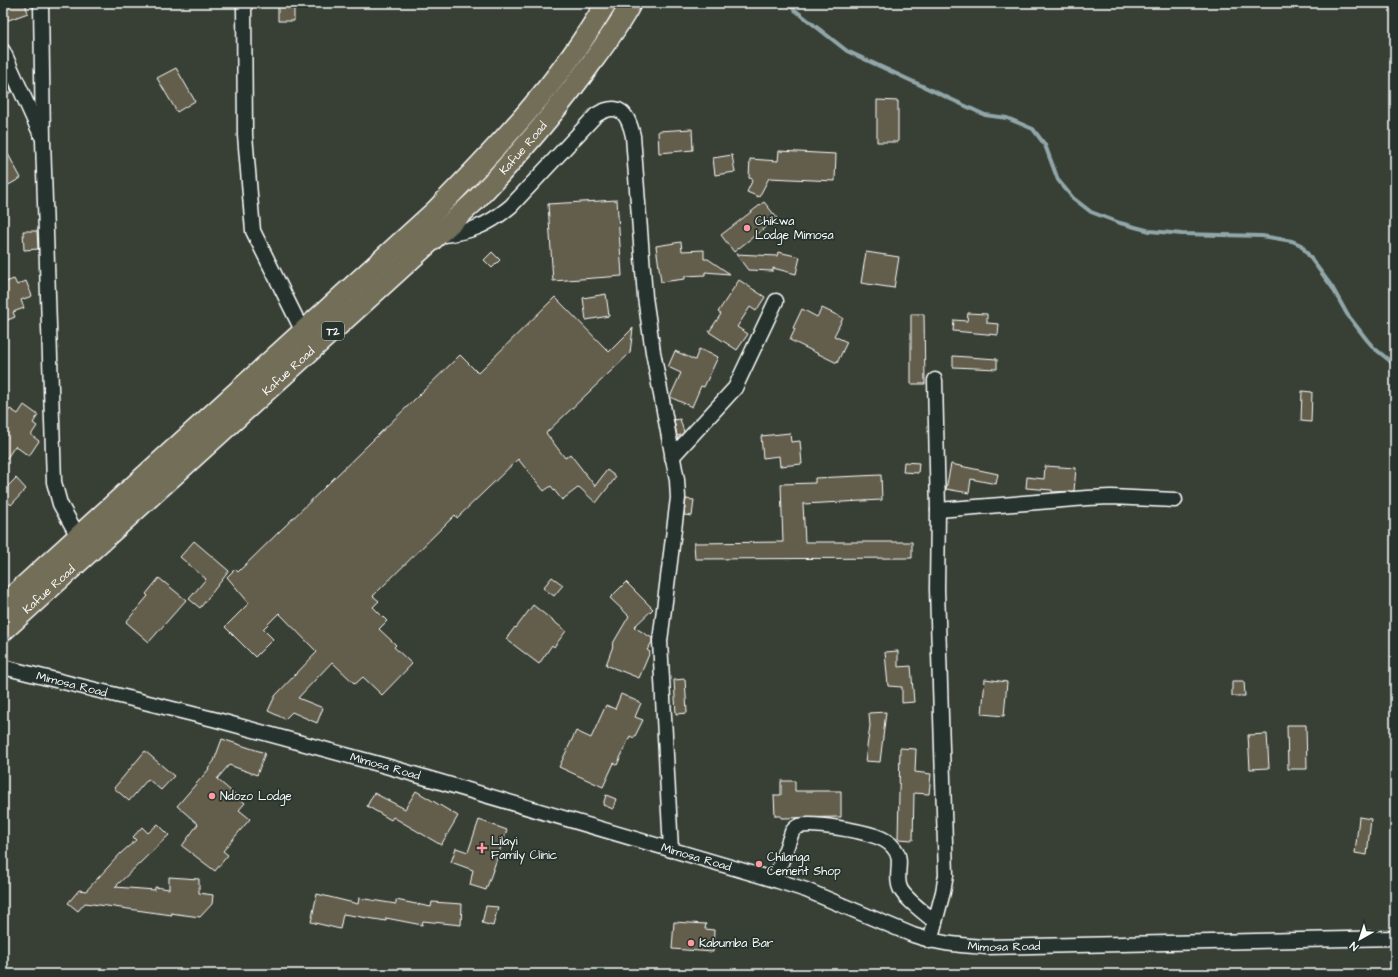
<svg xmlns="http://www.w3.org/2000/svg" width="1398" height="977" font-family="'Architects Daughter',sans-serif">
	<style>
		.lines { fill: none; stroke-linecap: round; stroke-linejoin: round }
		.stream { stroke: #92a7aa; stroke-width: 4 }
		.building { fill: #635d4c; stroke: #fff }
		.minor-casing { stroke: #fff; stroke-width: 17 }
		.highway-casing { stroke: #fff; stroke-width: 23 }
		.minor { stroke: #26332d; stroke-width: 14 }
		.highway { stroke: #726e59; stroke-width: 20 }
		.poi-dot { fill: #ff9aa2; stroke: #26332d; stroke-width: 1.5 }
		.labels { text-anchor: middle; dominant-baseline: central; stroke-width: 3.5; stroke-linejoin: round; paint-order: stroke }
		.shield { fill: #26332d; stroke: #bec2c0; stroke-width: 1 }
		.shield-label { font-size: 11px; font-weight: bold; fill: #fff }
		.street-label { font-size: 12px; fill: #fff; stroke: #26332d }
		.poi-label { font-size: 12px; fill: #fff; stroke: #26332d; text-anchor: start }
	</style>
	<rect width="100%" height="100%" fill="#384036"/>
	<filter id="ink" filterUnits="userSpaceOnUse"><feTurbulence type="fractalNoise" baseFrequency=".025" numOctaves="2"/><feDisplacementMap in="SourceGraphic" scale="8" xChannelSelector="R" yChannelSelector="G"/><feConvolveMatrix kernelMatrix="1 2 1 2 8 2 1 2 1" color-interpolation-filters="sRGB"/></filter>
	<g filter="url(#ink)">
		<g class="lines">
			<path class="stream" d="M786,3L847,51L985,115L1007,118L1033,129L1045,145L1058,180L1073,198L1091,212L1120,223L1150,231L1182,234L1262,236L1292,241L1301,245L1332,287L1347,314L1367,340L1374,348L1395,365"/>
		</g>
		<path class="building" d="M3,3H25L28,13L3,22Z
			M278,3H294V21H278Z
			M176,68L195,101L177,112L157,78Z
			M3,72L12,92L3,96Z
			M877,100L898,101V142H877Z
			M692,129L693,150L659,153L658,131Z
			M3,145L21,178L3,188Z
			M779,151L836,154L835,181L769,178L759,197L747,192L753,179L749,178L750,159L778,161Z
			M732,155L735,172L715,175L713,158Z
			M617,200L622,276L553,281L548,204Z
			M764,202L777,218L734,252L721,235Z
			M23,231H37L38,249L24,250Z
			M681,242L682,251L704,250V259H708L730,274L705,272V275L685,276V279L661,282L656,246Z
			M492,252L500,260L492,268L484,260Z
			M778,252L800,257L796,274L773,268V271L748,270L736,254L777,256Z
			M866,252L899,257L894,288L861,283Z
			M14,279L17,285L26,281L32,296L21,300L24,308L13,312L15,317L3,322V283Z
			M739,280L765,297L756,311L750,307L737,327L748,334L737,350L709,332L721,314L718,312Z
			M606,294L609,316L586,320L583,298Z
			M555,297L609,352L633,328L630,353L546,433L565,458L570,454L595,486L607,470L616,477L596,503L579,487L562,500L551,486L544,491L518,459L457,518L455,515L373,596L379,601L373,607L387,621L379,629L396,645L394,647L412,664L382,695L363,677L355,684L332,662L298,698L323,708L317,723L292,712L285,719L268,711L275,696L317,652L279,613L263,629L273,639L255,657L225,627L249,603L227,577L235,569L238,572L460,355L478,373Z
			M822,308L843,318L834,336L847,342L837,363L790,340L795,329L793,328L802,309L817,317Z
			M968,313L987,314V323L999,324L998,335L953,331L954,320L967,321Z
			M911,314H924L925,384H911Z
			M699,349L718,357L704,387L701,386L692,407L670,397L681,373L668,367L675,351L695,360Z
			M953,356L997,359V369L953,367Z
			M1302,391L1312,392L1311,422L1301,421Z
			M24,405L38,415L33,423L37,426L31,435L39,441L29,456L15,446L3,464V418L10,409L18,414Z
			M680,419L684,432L681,435L677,436L674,420Z
			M790,433L791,442L800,441L802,464L780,466L779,456L763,458L761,436Z
			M904,462L919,463L918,473L903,472Z
			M951,464L998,474L996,484L971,479L969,493L946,489Z
			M1045,466L1076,468L1074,491L1052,492V490L1026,488L1027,477L1044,479Z
			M881,475L882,500L803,504L805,542H912V558L695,559L694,543L783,542L781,484L815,483V478Z
			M16,478L26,489L11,505L3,497V491Z
			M686,499L694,500L692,516L684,515Z
			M194,541L229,571L200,608L189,599L206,579L180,557Z
			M552,577L563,585L554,596L543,588Z
			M159,578L186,600L149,642L126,622L148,596L146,594Z
			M626,582L653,609L634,627L652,638V642L647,650L650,652L639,678L606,665L613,646L612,645L629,616L610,598Z
			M533,605L566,631L554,647L552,645L539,664L506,639L515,627L516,628Z
			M898,651V667L911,666L914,702L902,703V687L888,686L885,652Z
			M685,679L687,713L676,714L674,680Z
			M985,679L1007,682L1004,716L982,714Z
			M1232,681H1244L1245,696H1232Z
			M621,694L641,703L635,717L643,720L634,738L630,736L617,765L614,763L603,787L559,767L576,731L591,738L606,705L615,709Z
			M886,712L880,762L865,761L870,726L869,713Z
			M1287,725H1306L1307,769H1288Z
			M1267,734L1269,768L1250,769L1248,735Z
			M222,739L265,753L257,775L229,765L217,779L245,803L239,810L250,819L223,851L228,855L215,871L182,846L198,824L177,806L209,769H208L214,761Z
			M900,748L916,749L915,772L931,774L929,794L914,793L913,840L898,839Z
			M145,751L174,776L161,790L148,779L129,801L114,788Z
			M781,781H795V791H841V817L781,818V816H775L774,795H781Z
			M416,791L458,816L441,845L393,817L391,820L367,806L374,793L405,809Z
			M606,795L616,799L613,809L603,805Z
			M1359,817L1371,819L1367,855L1355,853Z
			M479,820L507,830L486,890L470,885L473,870L451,862L456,848L468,852Z
			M158,824L169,835L115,887L155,890V887L169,889V877L199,879V893L213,895L212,904L200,917L170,913L172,915L85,903L78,911L68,903L79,890L86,891L121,853L136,840L133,837L142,827L148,833Z
			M317,894L358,904L359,898L396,904V900L431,907L432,902L462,904L461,925L423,921L422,925L386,918V921L343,914L340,929L311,922Z
			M486,906L498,907L493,926L482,923Z
			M674,922L706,924L705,929L714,930L713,952L672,949Z"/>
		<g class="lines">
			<g class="minor-casing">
				<g id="minor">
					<path d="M41,3L43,140L54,482L60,504L78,536"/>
					<path d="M244,3L245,135L253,231L303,332"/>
					<path d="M3,51L41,135"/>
					<path d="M437,236C470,232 486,227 511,206L596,115C619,101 628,113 633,136L645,297L653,352L677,480L678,498L660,641L671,850"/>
					<path d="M672,457L735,388L776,301"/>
					<path d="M938,510L1087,498L1111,497L1175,500"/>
					<path id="s1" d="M3,667L217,720L386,766L775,880L806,890L913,935C939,944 959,945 986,947L1395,938"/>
					<path d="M775,880L792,832C794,829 796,827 799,826C814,822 860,831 875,836C881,838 889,842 893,847C905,859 894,874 900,888C904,898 926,914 935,922"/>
					<path d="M930,941L943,892L946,875L937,589L938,510L935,380"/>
				</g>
			</g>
			<g class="highway-casing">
				<g id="highway">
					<path d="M3,605L435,211C498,147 560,82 606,3"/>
					<path id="s2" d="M3,631L474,202C516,158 556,112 592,62C606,43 620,24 631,3"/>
				</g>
			</g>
			<use href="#minor" class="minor"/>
			<use href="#highway" class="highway"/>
		</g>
	</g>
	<g class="poi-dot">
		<circle cx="747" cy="228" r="4"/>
		<circle cx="212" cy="796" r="4"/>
		<path d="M480 842h4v4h4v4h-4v4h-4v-4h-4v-4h4z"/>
		<circle cx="759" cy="864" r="4"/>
		<circle cx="691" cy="943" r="4"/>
	</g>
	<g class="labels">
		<rect class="shield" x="322" y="322" width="22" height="18" rx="3"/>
		<g class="shield-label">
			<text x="333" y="331">T2</text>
		</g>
		<g class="street-label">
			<text stroke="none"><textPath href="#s2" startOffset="710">Kafue Road</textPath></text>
			<text stroke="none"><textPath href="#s2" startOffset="386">Kafue Road</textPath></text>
			<text stroke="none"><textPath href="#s2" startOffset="62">Kafue Road</textPath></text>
			<text stroke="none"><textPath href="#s1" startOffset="71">Mimosa Road</textPath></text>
			<text stroke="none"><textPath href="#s1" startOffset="395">Mimosa Road</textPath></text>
			<text stroke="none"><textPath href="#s1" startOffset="719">Mimosa Road</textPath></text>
			<text stroke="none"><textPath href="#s1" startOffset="1042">Mimosa Road</textPath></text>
		</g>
		<g class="poi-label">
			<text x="755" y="221">Chikwa<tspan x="755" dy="14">Lodge Mimosa</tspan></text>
			<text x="220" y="796">Ndozo Lodge</text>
			<text x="491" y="841">Lilayi<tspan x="491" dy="14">Family Clinic</tspan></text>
			<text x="767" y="857">Chilanga<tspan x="767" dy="14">Cement Shop</tspan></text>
			<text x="699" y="943">Kabumba Bar</text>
		</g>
	</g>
	<rect width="1398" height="977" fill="none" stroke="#26332d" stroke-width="16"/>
	<rect x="8" y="8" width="1382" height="961" fill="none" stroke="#fff" stroke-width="1.5" filter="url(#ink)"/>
	<g transform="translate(1360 939) rotate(219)" stroke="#26332d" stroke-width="3" paint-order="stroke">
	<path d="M0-3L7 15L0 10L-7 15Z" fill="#ffffff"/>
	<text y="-6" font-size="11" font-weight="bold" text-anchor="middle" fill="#ffffff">N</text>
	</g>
</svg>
